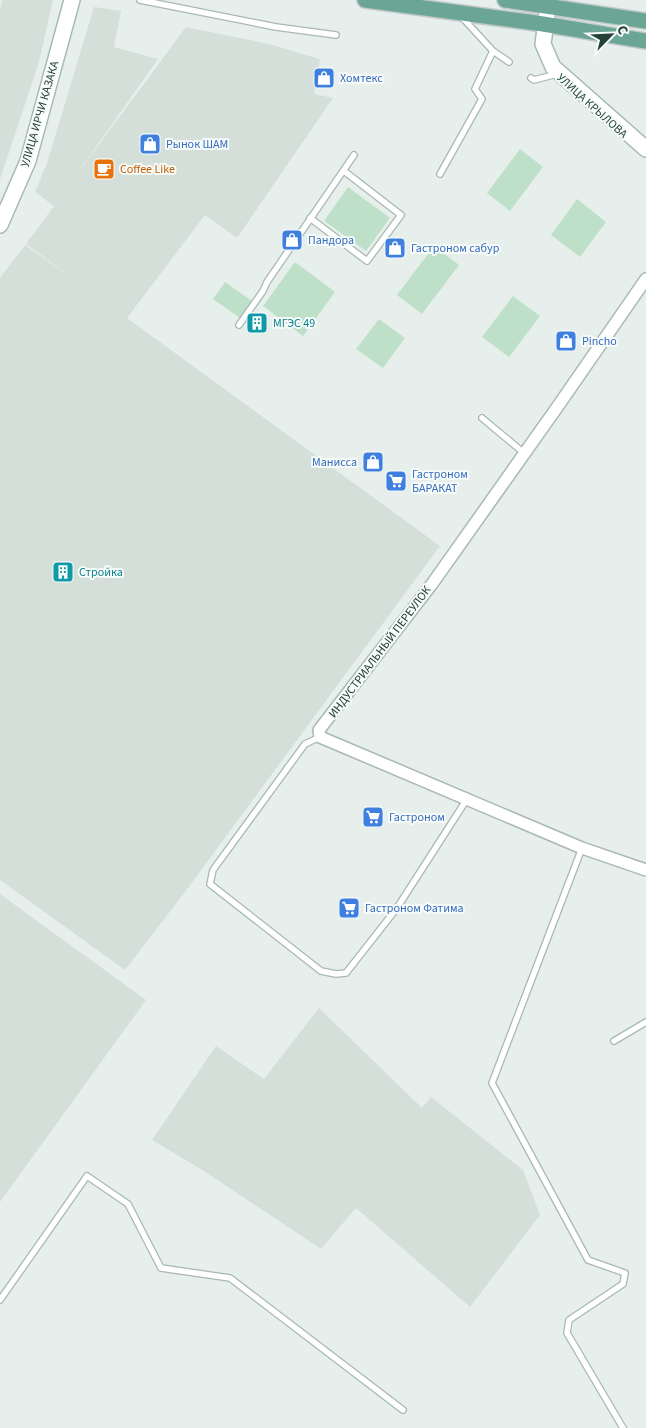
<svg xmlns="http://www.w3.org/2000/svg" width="646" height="1428" font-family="'Source Sans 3',sans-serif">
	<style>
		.built { fill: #d4dfda }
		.green { fill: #bfe0c8 }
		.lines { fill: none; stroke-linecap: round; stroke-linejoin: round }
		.service-casing { stroke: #a8b8b2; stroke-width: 8 }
		.minor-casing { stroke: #a8b8b2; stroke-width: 14 }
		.secondary-casing { stroke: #a4bbb3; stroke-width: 18 }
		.primary-casing { stroke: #c2cac8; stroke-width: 18 }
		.service { stroke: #fff; stroke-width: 5.5 }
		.minor { stroke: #fff; stroke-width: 11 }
		.secondary { stroke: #fff; stroke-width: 15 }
		.primary { stroke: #6aa596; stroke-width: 15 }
		.labels { text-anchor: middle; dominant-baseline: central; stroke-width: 4; stroke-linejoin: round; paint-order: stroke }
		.shop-label { font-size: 12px; fill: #366cbe; stroke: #f7fbf9; text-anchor: start }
		.street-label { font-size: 12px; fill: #24423a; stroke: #f7fbf9 }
		.food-label { font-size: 12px; fill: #c56008; stroke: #f7fbf9; text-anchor: start }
		.culture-label { font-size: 12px; fill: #0d838f; stroke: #f7fbf9; text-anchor: start }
	</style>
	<rect width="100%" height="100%" fill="#e6efeb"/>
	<path class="built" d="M2,0H53L39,62L0,179V10Z
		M94,7L121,11L114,47L158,59L72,181L186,27L269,44L320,59L314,94L333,98L237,238L205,215L127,318L440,546L185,892L125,970L0,880V278L25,245L75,280L26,244L54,206L35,192L47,163Z
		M0,894L146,1000L0,1202Z
		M319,1008L422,1108L431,1097L523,1170L540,1215L470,1307L356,1208L321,1249L204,1171L152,1140L216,1046L264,1079Z"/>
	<path class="green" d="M520,149L543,167L510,211L487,193Z
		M348,187L390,218L366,251L324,221Z
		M577,199L606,222L580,257L551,235Z
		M434,246L459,265L422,314L397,295Z
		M295,262L335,292L303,336L263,306Z
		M225,282L252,301L240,318L213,299Z
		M513,296L540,316L509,357L482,337Z
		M379,319L405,338L383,368L356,349Z"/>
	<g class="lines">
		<g class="service-casing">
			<path id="service" d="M140,0L276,27L336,35
				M460,15L493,51L509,62
				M531,78L534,80L557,74
				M440,174L482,99L475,89L493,51
				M310,218L367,261L401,215L344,171
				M239,325L263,291L267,282L354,155
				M482,418L524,453
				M320,737L305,744L213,870L210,884L321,971L336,974L346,973L397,908L467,799
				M582,848L492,1083L588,1260L625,1273L623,1284L569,1320L567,1333L623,1428
				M614,1041L646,1022
				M0,1300L87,1176L128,1204L161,1268L230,1278L403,1410"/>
		</g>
		<g class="minor-casing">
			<path id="minor" d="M646,279L558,406L432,584L319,730L320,737L582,848L646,870"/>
		</g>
		<g class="secondary-casing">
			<path id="secondary" d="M548,7L543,44L553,67L646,149
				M0,225L28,161L72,0"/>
		</g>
		<g class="primary-casing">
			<path id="primary" d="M365,0L543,24L646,41
				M505,0L646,21"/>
		</g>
		<use href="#service" class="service"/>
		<use href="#minor" class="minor"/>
		<use href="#secondary" class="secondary"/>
		<use href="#primary" class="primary"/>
	</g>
	<defs>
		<g id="shop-square" transform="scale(1.125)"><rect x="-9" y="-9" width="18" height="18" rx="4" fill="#3f7fe0" stroke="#f7fbf9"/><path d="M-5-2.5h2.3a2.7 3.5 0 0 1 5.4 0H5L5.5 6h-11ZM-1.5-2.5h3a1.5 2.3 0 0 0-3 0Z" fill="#fff"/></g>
		<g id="cafe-square" transform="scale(1.125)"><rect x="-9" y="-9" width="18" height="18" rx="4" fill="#e8710a" stroke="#f7fbf9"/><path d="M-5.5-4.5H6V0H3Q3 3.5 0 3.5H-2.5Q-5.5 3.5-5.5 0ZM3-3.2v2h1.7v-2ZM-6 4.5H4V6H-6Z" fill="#fff"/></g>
		<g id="building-square" transform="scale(1.125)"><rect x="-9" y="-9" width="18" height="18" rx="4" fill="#0f9aa8" stroke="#f7fbf9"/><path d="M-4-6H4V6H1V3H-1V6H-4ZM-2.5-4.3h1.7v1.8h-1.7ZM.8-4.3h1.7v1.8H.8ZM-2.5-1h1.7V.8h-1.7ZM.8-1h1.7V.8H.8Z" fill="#fff"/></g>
		<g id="supermarket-square" transform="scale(1.125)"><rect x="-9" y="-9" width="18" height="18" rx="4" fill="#3f7fe0" stroke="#f7fbf9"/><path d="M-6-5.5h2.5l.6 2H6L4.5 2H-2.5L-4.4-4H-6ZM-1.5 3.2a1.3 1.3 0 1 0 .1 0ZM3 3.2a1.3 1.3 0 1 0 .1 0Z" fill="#fff"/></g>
	</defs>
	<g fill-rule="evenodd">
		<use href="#shop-square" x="324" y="78"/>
		<use href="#shop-square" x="150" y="144"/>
		<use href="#cafe-square" x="104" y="169"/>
		<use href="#shop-square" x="292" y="240"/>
		<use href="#shop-square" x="395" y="248"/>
		<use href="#building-square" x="257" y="323"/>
		<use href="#shop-square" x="566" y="341"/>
		<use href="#shop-square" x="373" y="462"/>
		<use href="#supermarket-square" x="396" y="481"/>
		<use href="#building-square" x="63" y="572"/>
		<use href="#supermarket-square" x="373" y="817"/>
		<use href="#supermarket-square" x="349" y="908"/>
	</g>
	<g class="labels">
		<g class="shop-label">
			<text x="340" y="78">Хомтекс</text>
			<text x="166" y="144">Рынок ШАМ</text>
			<text x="308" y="240">Пандора</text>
			<text x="411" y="248">Гастроном сабур</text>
			<text x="582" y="341">Pincho</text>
			<text x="357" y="462" text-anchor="end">Манисса</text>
			<text x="412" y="474">Гастроном<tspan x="412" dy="14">БАРАКАТ</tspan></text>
			<text x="389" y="817">Гастроном</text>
			<text x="365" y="908">Гастроном Фатима</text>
		</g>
		<g class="street-label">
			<text transform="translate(592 106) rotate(42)">УЛИЦА КРЫЛОВА</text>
			<text transform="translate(40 114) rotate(-74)">УЛИЦА ИРЧИ КАЗАКА</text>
			<text transform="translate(380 652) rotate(-53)">ИНДУСТРИАЛЬНЫЙ ПЕРЕУЛОК</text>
		</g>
		<g class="food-label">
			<text x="120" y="169">Coffee Like</text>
		</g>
		<g class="culture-label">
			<text x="273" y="323">МГЭС 49</text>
			<text x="79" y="572">Стройка</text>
		</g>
	</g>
	<g transform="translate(611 35) rotate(66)" stroke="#f7fbf9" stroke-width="4" paint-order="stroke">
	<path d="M0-4L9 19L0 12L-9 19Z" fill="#24423a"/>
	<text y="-8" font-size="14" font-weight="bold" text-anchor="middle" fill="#24423a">С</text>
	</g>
</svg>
